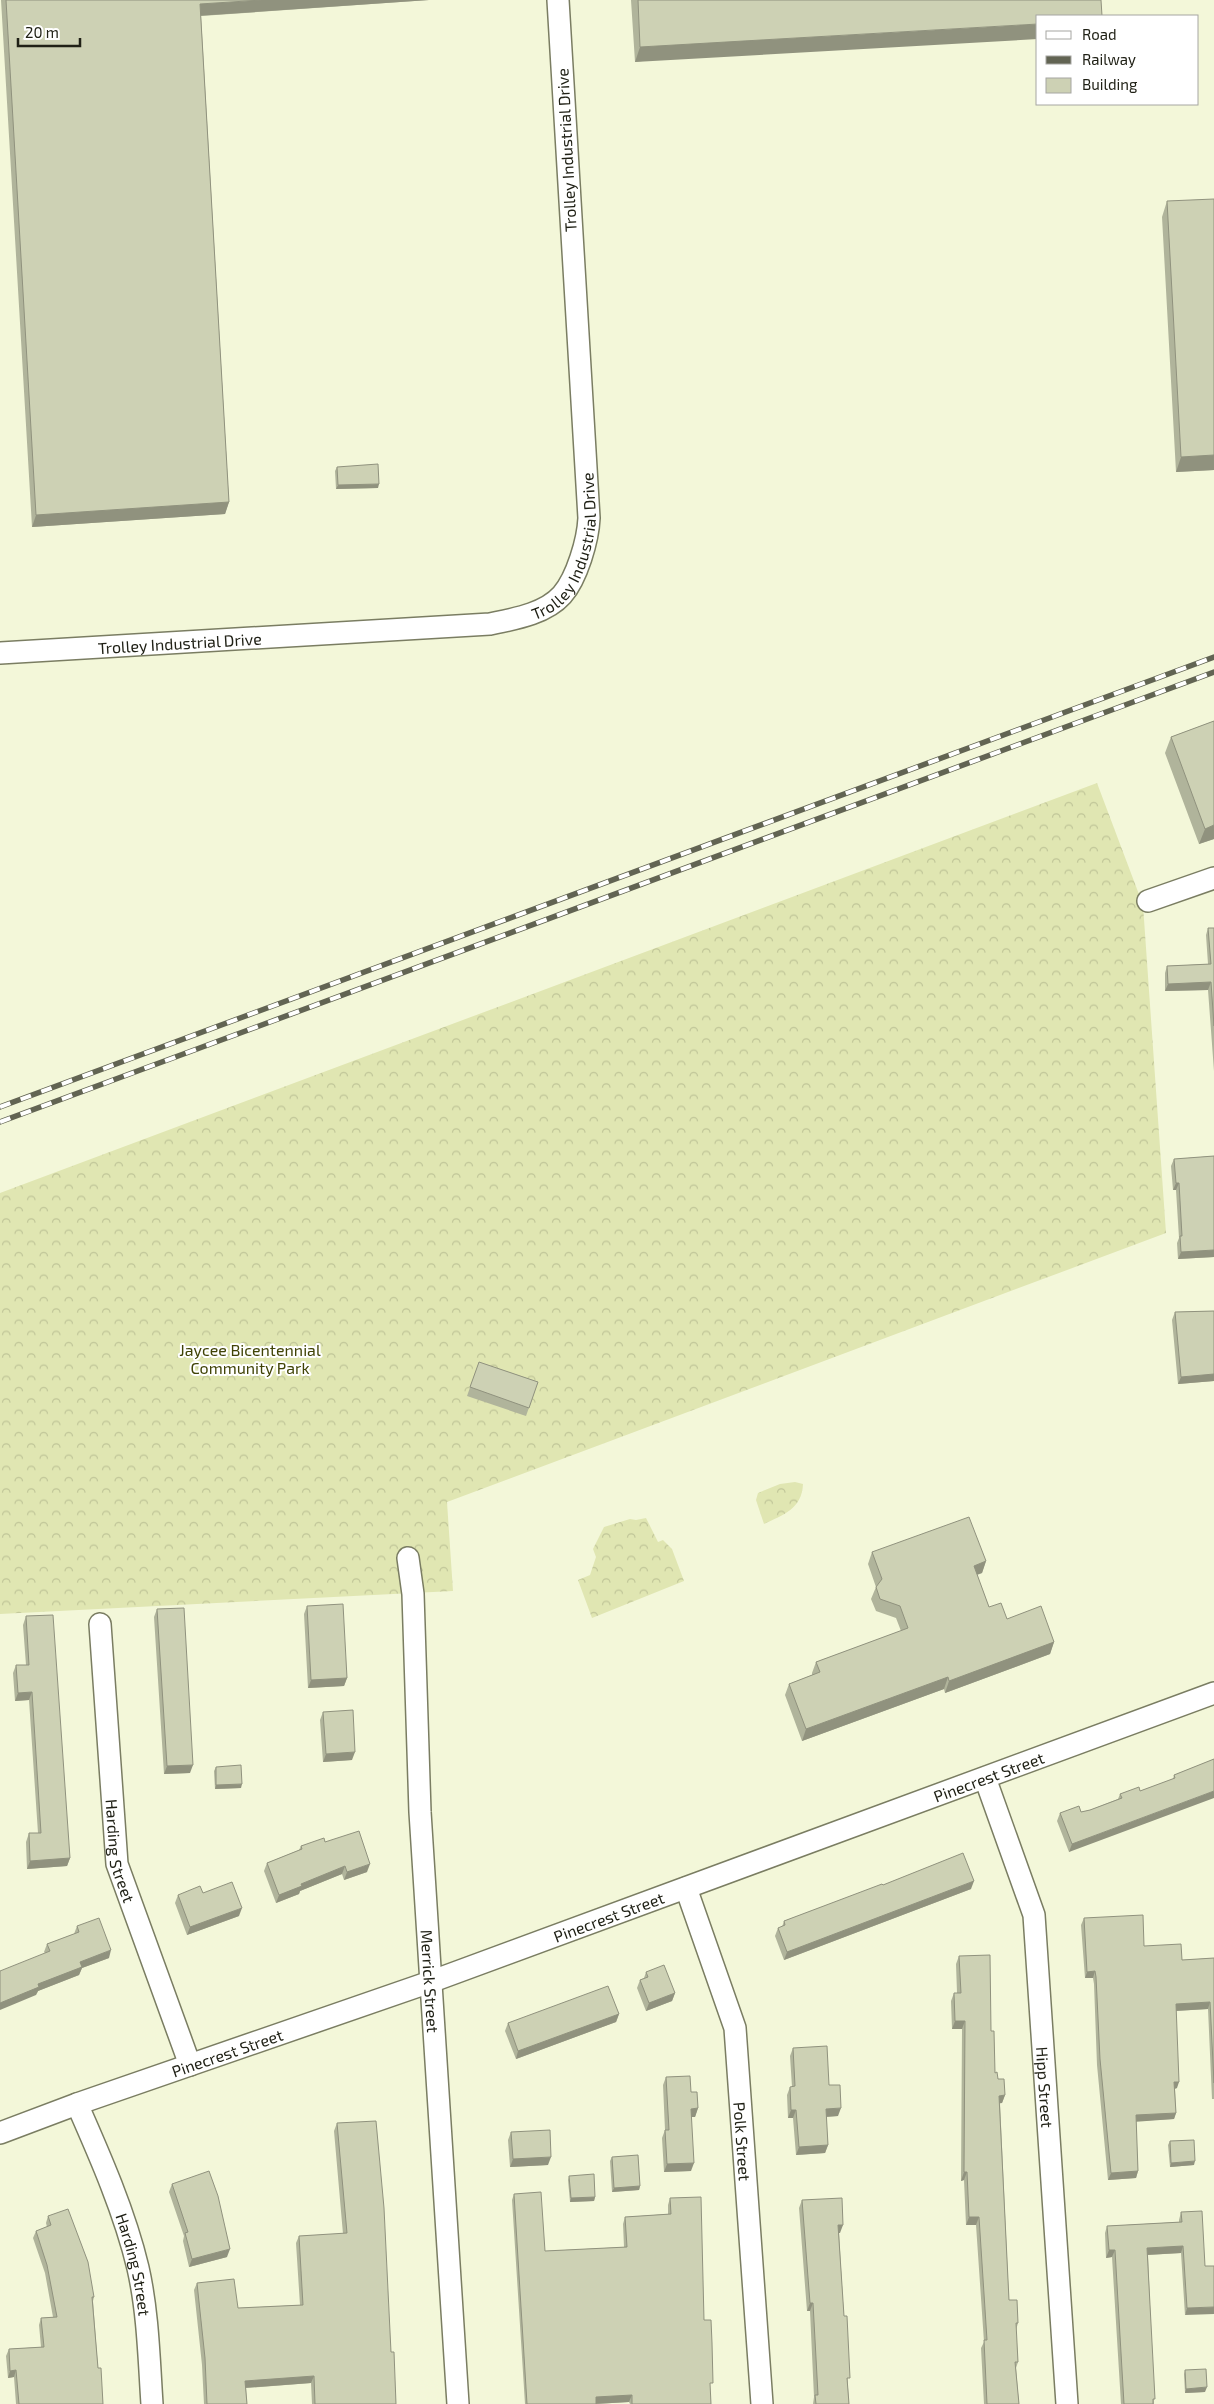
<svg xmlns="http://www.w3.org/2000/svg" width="1214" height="2404" font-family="'Exo 2',sans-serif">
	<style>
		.forest { fill: url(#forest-crowns) }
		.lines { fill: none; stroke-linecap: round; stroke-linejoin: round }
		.minor-casing { stroke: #7a7d62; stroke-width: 24 }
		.minor { stroke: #fff; stroke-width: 21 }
		.rail-casing { stroke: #626453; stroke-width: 5.5 }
		.rail { stroke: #fff; stroke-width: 4; stroke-dasharray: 11; stroke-linecap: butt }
		.wall { fill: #b0b49b }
		.shaded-wall { fill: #90927e }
		.building { fill: #cdd1b4; stroke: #90927e }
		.labels { text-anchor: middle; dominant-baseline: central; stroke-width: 4; stroke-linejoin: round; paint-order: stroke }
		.street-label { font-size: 16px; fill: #202116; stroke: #fff }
		.park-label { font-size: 16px; fill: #404306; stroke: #fff }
	</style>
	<defs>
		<pattern id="forest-crowns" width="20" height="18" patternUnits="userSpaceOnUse" patternTransform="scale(1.25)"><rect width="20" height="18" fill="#e0e6b2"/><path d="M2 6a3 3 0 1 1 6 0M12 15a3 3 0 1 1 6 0" fill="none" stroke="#c0c598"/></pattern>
	</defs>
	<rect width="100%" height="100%" fill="#f3f7d9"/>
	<path class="forest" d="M1097,783L1143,905L1166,1233L447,1502L453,1591L0,1614V1193Z
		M795,1482L803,1484C802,1509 783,1515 764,1524L756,1500L758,1493L780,1484Z
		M630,1519L636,1520L646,1518L658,1542L663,1540L672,1549L684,1581L592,1618L578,1580L590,1575L596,1557L593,1549L604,1527Z"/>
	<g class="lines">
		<g class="minor-casing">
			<g id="minor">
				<path id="s1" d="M0,653L490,624C514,619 545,614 562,595C577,578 588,540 589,518L558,0"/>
				<path d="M1148,901L1214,878"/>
				<path id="s2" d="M408,1558L413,1594L420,1812L458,2404"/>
				<path id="s3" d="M100,1624L117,1864L190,2065"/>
				<path id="s4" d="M985,1778L1034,1915L1067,2404"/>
				<path id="s5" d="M686,1888L735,2028L762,2404"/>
				<path id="s6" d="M77,2104C100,2156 125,2213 138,2268C148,2312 149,2359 152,2404"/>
				<path id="s7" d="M0,2133L77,2104L430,1982L1214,1693"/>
			</g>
		</g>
		<use href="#minor" class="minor"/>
		<g class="rail-casing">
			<path id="rail" d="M0,1107L1214,657
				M0,1122L1214,672"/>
		</g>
		<use href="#rail" class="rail"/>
	</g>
	<path class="wall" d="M1,0H429L201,16L229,502L225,514L32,527Z
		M631,0H1101L635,62Z
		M1167,201L1214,470L1176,472L1162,217Z
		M337,467L378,488L336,489L335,471Z
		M1214,721V839L1199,844L1165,753L1171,737Z
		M1208,928H1214V1071L1208,990L1165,991V973L1167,966L1208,964L1206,935Z
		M1214,1156V1257L1178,1259L1177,1243L1179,1238L1176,1190H1173L1171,1166L1174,1159Z
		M1214,1311V1381L1178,1384L1172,1320L1175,1312Z
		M479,1362L538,1382L526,1416L467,1396Z
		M872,1552L986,1561L982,1573L977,1575L989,1607L1007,1619L1054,1642L1050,1654L945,1693L944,1689L802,1741L785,1695L789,1684L812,1675V1673L816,1662L901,1631L896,1618L876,1611L871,1599L876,1587L868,1564Z
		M307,1606L347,1678L344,1686L308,1688L304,1614Z
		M157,1609L190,1773L164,1774L154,1617Z
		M26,1616L70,1858L67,1866L27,1869L26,1842L29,1833H38L29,1700L15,1701L13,1673L16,1665H26L23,1625Z
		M323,1712L352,1760L323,1762L320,1720Z
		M1214,1759L1069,1852L1057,1821L1060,1813L1081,1812L1090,1810L1118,1799L1120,1794L1140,1791L1173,1779L1174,1775Z
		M216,1767L241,1788L215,1789L214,1771Z
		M325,1842L367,1872L344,1880L342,1874L300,1891L299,1894L276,1903L264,1871L267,1863L299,1850L301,1846Z
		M883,1885L971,1889L784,1960L775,1936L778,1928L782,1927L784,1921Z
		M203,1893L239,1916L187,1935L175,1903L178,1895Z
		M1084,1918L1144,1946L1182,1960L1214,1958V2099H1212L1208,2009L1176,2011L1177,2088L1175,2089L1176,2113L1174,2119L1136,2121L1138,2171L1136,2178L1108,2180L1097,2065L1094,1984L1093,1978H1085L1081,1925Z
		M77,1926L109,1958L82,1968L79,1975L38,1991L36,1995L45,1953L44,1952L47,1944L74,1934Z
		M959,1956L991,2031L995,2073L1005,2095L1002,2103H1000L1009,2300L1018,2323L1016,2330L1018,2362L1016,2368L1019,2404H984L981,2348L984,2342L976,2225H966L964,2180L961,2181L962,2029H952L951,2001L954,1993H957L956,1964Z
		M646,1972L675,1993L672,2001L646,2011L637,1988L640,1980L644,1978Z
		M619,2014L616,2022L516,2059L505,2031L508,2023Z
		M793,2048L829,2085L838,2116L826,2117L828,2145L825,2153L796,2155L793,2118H788L787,2095L790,2087H792L790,2056Z
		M666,2077L691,2092L698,2108L695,2117H691V2171L664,2172L662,2138L665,2130L663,2085Z
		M337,2123L391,2352L396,2404H312L311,2383L246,2388L247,2404H204L202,2365L194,2290L197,2283L238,2308L300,2305L296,2243L299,2236L343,2234L334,2131Z
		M511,2132L548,2165L510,2167L508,2140Z
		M1170,2141L1194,2165L1170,2167L1168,2145Z
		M612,2157L640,2186L639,2190L612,2192L610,2161Z
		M569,2176L595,2197L594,2201L570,2202L568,2180Z
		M172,2184L227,2257L189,2267L183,2241L184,2236L169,2192Z
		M514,2194L545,2251L624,2247L623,2224L625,2217L668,2214V2205L670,2198L704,2320L711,2404H630L629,2402L596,2404H525L512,2200Z
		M802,2200L840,2233H839L849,2404H813L814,2397L810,2311H807L799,2208Z
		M1181,2212L1205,2266L1185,2315L1181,2253L1148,2255L1154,2404H1121L1112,2257L1106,2258L1105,2233L1107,2226L1179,2222V2220Z
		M48,2216L94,2297L93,2301L98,2368L103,2404H16L14,2377L8,2378L6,2356L9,2349L41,2347L39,2325L41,2318L53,2317L45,2273L33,2238L36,2231L47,2227L46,2223Z
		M1185,2370L1205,2392L1185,2393L1184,2374Z"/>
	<path class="shaded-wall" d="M262,0H429L196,16L200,4Z
		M1038,24V39L635,62L640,47Z
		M1214,455V470L1176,472L1181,457Z
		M379,484L378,488L336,489L338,485Z
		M229,502L225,514L32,527L36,515Z
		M1214,825V839L1199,844L1205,829Z
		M1211,982L1208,990L1165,991L1168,984Z
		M1176,1183H1179L1176,1190H1173Z
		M1214,1250V1257L1178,1259L1181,1252Z
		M1214,1374V1381L1178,1384L1181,1377Z
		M986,1561L982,1573L969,1577L974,1566Z
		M1054,1642L1050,1654L945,1693L949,1681Z
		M948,1677L944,1689L802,1741L806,1729Z
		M347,1678L344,1686L308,1688L311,1680Z
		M32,1692L29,1700L15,1701L18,1693Z
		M355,1752L352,1760L323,1762L326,1754Z
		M193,1765L190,1773L164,1774L167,1766Z
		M242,1784L241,1788L215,1789L216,1785Z
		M1214,1791V1798L1069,1852L1072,1844Z
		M70,1858L67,1866L27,1869L30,1861Z
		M370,1864L367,1872L344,1880L347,1872Z
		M345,1866L342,1874L300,1891L299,1894L276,1903L279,1895L301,1884Z
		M974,1881L971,1889L784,1960L787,1952Z
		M242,1908L239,1916L187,1935L190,1927Z
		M111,1950L109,1958L82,1968L79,1975L38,1991L36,1995L0,2010V2003L80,1962Z
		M1095,1971L1093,1978H1085L1087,1972Z
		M675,1993L672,2001L646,2011L649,2003Z
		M1210,2002L1208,2009L1174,2011L1176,2004Z
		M619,2014L616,2022L516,2059L518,2051Z
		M955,2021H965L962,2029H952Z
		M1174,2082H1179L1177,2088L1172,2089Z
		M1005,2095L1002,2103L996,2104L999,2096Z
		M698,2108L695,2117H688L691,2109Z
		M841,2108L838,2116L823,2117L826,2109Z
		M791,2110H796L793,2118H788Z
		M1176,2113L1174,2119L1133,2122L1136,2115Z
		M828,2145L825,2153L796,2155L799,2147Z
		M551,2157L548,2165L510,2167L513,2159Z
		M1195,2161L1194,2165L1170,2167L1171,2163Z
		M694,2163L691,2171L664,2172L667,2164Z
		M1138,2171L1136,2178L1108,2180L1111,2173Z
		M964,2172H967L964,2180L961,2181Z
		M640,2186L639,2190L612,2192L614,2188Z
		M595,2197L594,2201L570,2202L571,2198Z
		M969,2217H979L976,2225H966Z
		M838,2225H843L840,2233H835Z
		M1183,2246L1181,2253L1145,2255L1147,2248Z
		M230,2249L227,2257L189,2267L192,2259Z
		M1109,2250H1115L1112,2257L1106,2258Z
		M810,2303H813L810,2311H807Z
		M1214,2307V2314L1185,2315L1187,2308Z
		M16,2370L14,2377L8,2378L10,2371Z
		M314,2376L311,2383L243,2388L245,2381Z
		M1207,2387L1205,2392L1185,2393L1186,2389Z
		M632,2395L629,2402L594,2404L596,2397Z"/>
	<path class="building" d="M6,0H262L200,4L229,502L36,515Z
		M638,0H1101L1102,16H1038V24L640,47Z
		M1214,199V455L1181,457L1167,201Z
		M378,464L379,484L338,485L337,467Z
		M1214,721V825L1205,829L1171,737Z
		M1208,928H1214V1026L1211,982L1168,984L1167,966L1211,964Z
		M1214,1156V1250L1181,1252L1180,1236H1182L1179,1183H1176L1174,1159Z
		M1214,1311V1374L1181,1377L1175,1312Z
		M479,1362L538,1382L529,1408L470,1387Z
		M969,1517L986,1561L974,1566L989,1607L1001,1603L1007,1619L1041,1606L1054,1642L949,1681L948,1677L806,1729L789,1684L820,1672L816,1662L908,1628L900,1606L880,1599L876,1587L882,1579L872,1552Z
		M343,1604L347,1678L311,1680L307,1606Z
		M184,1608L193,1765L167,1766L157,1609Z
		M53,1615L70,1858L30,1861L29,1833H41L32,1692L18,1693L16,1665H29L26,1616Z
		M353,1710L355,1752L326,1754L323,1712Z
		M1214,1759V1791L1072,1844L1060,1813L1079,1806L1081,1812L1090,1810L1122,1798L1120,1794L1139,1787L1140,1791L1175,1778L1174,1775Z
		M241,1765L242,1784L216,1785V1767Z
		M359,1831L370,1864L347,1872L345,1866L301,1884L302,1886L279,1895L267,1863L302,1849L301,1846L324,1838L325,1842Z
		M963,1853L974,1881L787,1952L778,1928L785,1925L784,1921L882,1884L883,1885Z
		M232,1882L242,1908L190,1927L178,1895L200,1886L203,1893Z
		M1143,1915L1144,1946L1181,1944L1182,1960L1214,1958V2083L1210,2002L1176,2004L1179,2082H1174L1176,2113L1136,2115L1138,2171L1111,2173L1100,2059L1096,1977L1095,1971L1087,1972L1084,1918Z
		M99,1918L111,1950L80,1962L82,1967L38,1984L39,1987L0,2003V1971L50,1951L47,1944L79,1932L77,1926Z
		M990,1955L991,2031H994L995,2073L997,2072L998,2079H1004L1005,2095L999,2096L1009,2300H1017L1018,2323H1016L1018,2362H1015L1019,2404H987L984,2340H987L979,2217H969L967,2172H964L965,2021H955L954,1993H961L959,1956Z
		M664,1965L675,1993L649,2003L640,1980L648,1977L646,1972Z
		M608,1986L619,2014L518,2051L508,2023Z
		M827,2046L829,2085H840L841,2108L826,2109L828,2145L799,2147L796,2110H791L790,2087L795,2086L793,2048Z
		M690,2076L691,2092H697L698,2108L691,2109L694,2163L667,2164L665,2130H669L666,2077Z
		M376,2121L384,2208L391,2352H394L396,2404H315L314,2376L245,2381L247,2404H207L205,2358L197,2283L234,2279L238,2308L303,2305L299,2236L347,2233L337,2123Z
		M550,2130L551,2157L513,2159L511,2132Z
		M1194,2140L1195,2161L1171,2163L1170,2141Z
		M638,2155L640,2186L614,2188L612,2157Z
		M209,2171L218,2196L230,2249L192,2259L185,2233L188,2232L172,2184Z
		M594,2174L595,2197L571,2198L569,2176Z
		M541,2192L545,2251L627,2247L625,2217L671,2214L670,2198L701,2197L704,2320H711L712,2343L713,2383H710L711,2404H632V2395L596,2397V2404H527L514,2194Z
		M842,2198L843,2225H838L844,2316H847L850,2378H847L849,2404H816L815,2395H818L813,2303H810L802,2200Z
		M68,2209L88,2262L94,2297H92L98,2368H101L103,2404H19L16,2370L10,2371L9,2349L44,2347L41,2318L57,2317L47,2265L36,2231L51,2225L48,2216Z
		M1202,2211L1205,2266H1214V2307L1187,2308L1183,2246L1147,2248L1155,2399H1153V2404H1124L1115,2250H1109L1107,2226L1182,2222L1181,2212Z
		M1206,2369L1207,2387L1186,2389L1185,2370Z"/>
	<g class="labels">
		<g class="street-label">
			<text transform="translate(566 150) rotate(-93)">Trolley Industrial Drive</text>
			<text stroke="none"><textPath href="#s1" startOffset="616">Trolley Industrial Drive</textPath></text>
			<text stroke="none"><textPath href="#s1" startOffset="180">Trolley Industrial Drive</textPath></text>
			<text stroke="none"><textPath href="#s7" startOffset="1051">Pinecrest Street</textPath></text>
			<text stroke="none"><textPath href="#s3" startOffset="228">Harding Street</textPath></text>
			<text stroke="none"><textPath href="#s7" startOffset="646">Pinecrest Street</textPath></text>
			<text stroke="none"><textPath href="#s2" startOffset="424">Merrick Street</textPath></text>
			<text stroke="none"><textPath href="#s7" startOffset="241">Pinecrest Street</textPath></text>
			<text stroke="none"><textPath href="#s4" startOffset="318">Hipp Street</textPath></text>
			<text stroke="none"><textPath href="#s5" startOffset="262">Polk Street</textPath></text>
			<text stroke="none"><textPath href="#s6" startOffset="171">Harding Street</textPath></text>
		</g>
		<g class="park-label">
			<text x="250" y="1349">Jaycee Bicentennial<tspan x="250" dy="18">Community Park</tspan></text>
		</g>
	</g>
	<rect x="1036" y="15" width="162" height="90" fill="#ffffff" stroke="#a6a6a2"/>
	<rect x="1046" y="31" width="25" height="8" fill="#ffffff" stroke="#a6a6a2"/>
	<text x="1082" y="40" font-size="15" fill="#202116">Road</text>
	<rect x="1046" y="56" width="25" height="8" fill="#626453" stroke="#a6a6a2"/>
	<text x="1082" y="65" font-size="15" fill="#202116">Railway</text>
	<rect x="1046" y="78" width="25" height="15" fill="#cdd1b4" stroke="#a6a6a2"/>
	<text x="1082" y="90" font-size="15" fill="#202116">Building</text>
	<path d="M18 38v8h62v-8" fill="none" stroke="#202116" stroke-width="2.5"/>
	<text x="25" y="38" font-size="15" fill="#202116" stroke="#ffffff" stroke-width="4" paint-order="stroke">20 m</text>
</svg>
